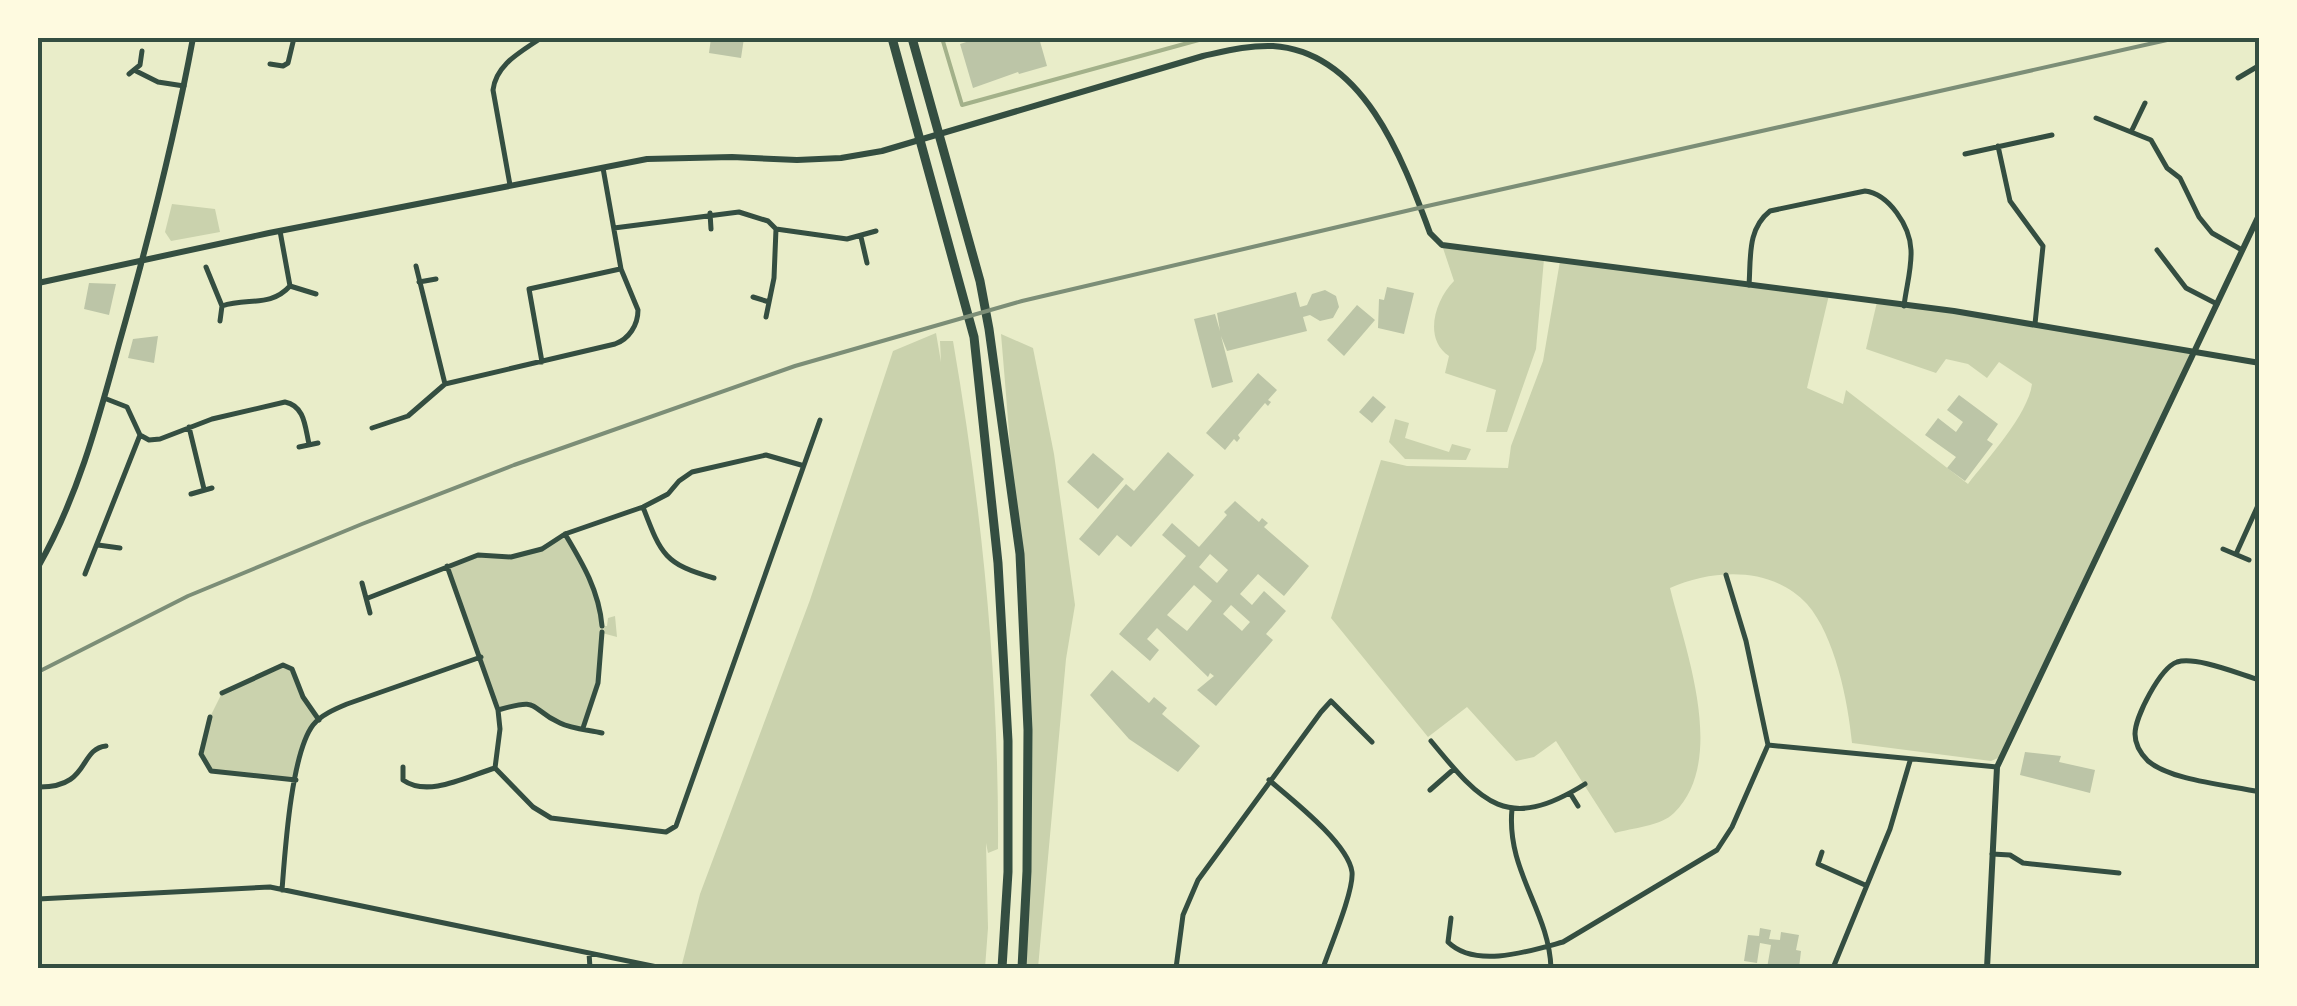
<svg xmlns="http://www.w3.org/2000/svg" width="2297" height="1006" font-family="'Nunito Sans',sans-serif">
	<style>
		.green { fill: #cad2ad }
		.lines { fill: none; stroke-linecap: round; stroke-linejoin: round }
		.stream { stroke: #a3b18a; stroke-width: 4 }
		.building { fill: #bcc5a7; fill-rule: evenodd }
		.minor { stroke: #344e41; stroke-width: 5 }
		.tertiary { stroke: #344e41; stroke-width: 6 }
		.trunk { stroke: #344e41; stroke-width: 9 }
		.rail { stroke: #7c8e77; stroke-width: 4 }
		.neatline { fill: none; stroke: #344e41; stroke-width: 4 }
	</style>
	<rect width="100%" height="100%" fill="#e9edc9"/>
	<path class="green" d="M172,204L215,209L220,232L171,241L165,232Z
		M1442,245L1544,259L1536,349L1507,432H1486L1496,390L1445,373L1449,356C1423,339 1435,300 1454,281Z
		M1560,261L1829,295L1807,388L1843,404L1846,390L1968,484C1987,459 2028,415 2032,384L1999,362L1987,378L1968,364L1946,359L1936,373L1866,349L1877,302L2196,350L2005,755L1991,761L1852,743C1848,701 1835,636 1807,604C1772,566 1713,569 1670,588C1685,649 1728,760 1674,813C1661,826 1632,828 1615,833L1556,741L1534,757L1516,761L1467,707L1428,737L1331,618L1381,460L1407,466L1508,468L1511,446L1543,361Z
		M936,333L941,362L940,341H953C982,509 999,678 998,849L988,853L986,843L988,928L985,968H681L700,894L810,600L893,351Z
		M1001,334L1033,348L1054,454L1075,605L1066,659L1038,968H1022C1033,757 1019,545 1001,334Z
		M1395,419L1409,423L1405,438L1449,452L1452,444L1471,449L1466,460L1405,459L1389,442Z
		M565,534L588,571L602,626H607L608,618L615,616L617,637L602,633L598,681L583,728L559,723L527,703L498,710L447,566L478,555L511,557L528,553Z
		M283,665L292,669L303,697L319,720C303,734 301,760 296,780L211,771L201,754L210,717L222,693Z"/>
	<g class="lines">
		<path class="stream" d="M942,38L962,105L1206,38"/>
	</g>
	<path class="building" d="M711,38H744L741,58L709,53Z
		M979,38H1039L1047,66L1019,74L1018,72L973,88L960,44Z
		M89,283L116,284L109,315L84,309Z
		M1387,287L1414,293L1404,334L1378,328L1379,299L1384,300Z
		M1325,290L1336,296L1339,307L1333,318L1320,321L1310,315L1303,317L1307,331L1227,351L1221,336L1233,382L1212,388L1194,319L1215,314L1220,331L1217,313L1296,292L1300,307L1307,305L1312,294Z
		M1357,305L1375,320L1344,356L1327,340Z
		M158,336L154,363L128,358L133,339Z
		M1258,373L1277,390L1268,400L1271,402L1268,406L1265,403L1238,435L1240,438L1237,442L1234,439L1225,450L1206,433Z
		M1959,395L1998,424L1987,440L1993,444L1965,481L1947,468L1956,457L1925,435L1938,418L1956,432L1963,422L1947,410Z
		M1373,396L1386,407L1372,423L1359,412Z
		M1168,452L1194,475L1131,547L1117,535L1099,556L1079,539L1126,484L1134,491Z
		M1093,453L1124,479L1098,509L1067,482Z
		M1235,501L1259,522L1262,518L1268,523L1264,527L1309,566L1284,596L1258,574L1240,594L1252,605L1264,591L1286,611L1266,634L1273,640L1216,706L1197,690L1214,676L1210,673L1208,677L1157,628L1147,639L1159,650L1150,661L1119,634L1186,556L1162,535L1172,523L1199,547L1227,515L1224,512ZM1210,554L1228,570L1217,583L1199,567ZM1194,585L1212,601L1187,631L1167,615ZM1231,605L1250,622L1242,631L1223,614Z
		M1112,670L1149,703L1154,697L1167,708L1162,714L1200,746L1178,772L1129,739L1090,695Z
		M2025,752L2061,756L2059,762L2095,770L2090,793L2020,775Z
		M1760,928L1771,930L1769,939L1780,940L1781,932L1799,935L1796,950L1801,951L1799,968H1767L1771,945L1760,943L1757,963L1744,961L1748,935L1759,936Z"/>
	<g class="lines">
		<path class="minor" d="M270,64L283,66L288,63L294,38
			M136,71L158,82L184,86
			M129,74L140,65L142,51
			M2238,78L2260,65
			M2096,118L2151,140L2167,168L2180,178L2199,217L2212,233L2242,250
			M2132,130L2145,103
			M1998,146L2010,201L2043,246L2035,324
			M1965,154L2052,135
			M510,185L493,90C496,64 521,52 541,38
			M710,213L711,229
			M614,228L739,212L768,221L776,229L847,239L876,231
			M280,231L290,286L316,294
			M861,237L867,263
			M2157,250L2186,288L2217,304
			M416,266L445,384
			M206,267L222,306L220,321
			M419,282L436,279
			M1749,285C1751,258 1747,229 1770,211L1865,191C1889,194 1910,226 1911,250C1912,268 1906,288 1904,306
			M753,297L769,302
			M222,306C247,297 270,308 290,286
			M766,317L774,278L776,229
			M542,362L529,289L620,269
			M104,398L127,407L140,435L149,440L160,439L212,419L285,402C305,406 305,427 309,444
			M189,427L204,489
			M372,428L408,416L445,384L615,344C629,339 638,325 638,310L621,269L603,168
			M299,447L318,443
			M191,494L212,488
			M643,507C661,554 664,564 714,578
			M565,534C583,564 599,591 602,626
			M98,545L120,548
			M2223,549L2249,560
			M2236,554L2260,501
			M447,566L498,710L500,729L495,768
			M85,574L140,435
			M362,583L370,613
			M368,598L478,555L511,557L542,549L565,534L643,507L668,494L679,481L692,472L766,455L801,465
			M2260,680C2239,674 2196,656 2177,662C2160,668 2135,717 2135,734C2135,744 2141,754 2148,761C2172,781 2229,785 2260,792
			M222,693L283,665L292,669L303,697L319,720
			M498,710C543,697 527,708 560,723C572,729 589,730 602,733
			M210,717L201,754L211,771L296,780
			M583,728L598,683L602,632
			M1431,741C1482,803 1507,833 1585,784
			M1768,745L1997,767
			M403,767V780C428,798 468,776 495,768
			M495,768L533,807L551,818L666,832L676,826L820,420
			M1269,780C1291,799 1348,843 1352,872C1354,891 1330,947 1323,968
			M38,787C91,788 78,749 106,746
			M1430,790L1454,769
			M1570,793L1578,806
			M1512,809C1506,871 1549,910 1551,968
			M1822,852L1818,864L1865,885
			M1992,854L2010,855L2023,863L2119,873
			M282,890C285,852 291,754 313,725C321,715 335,709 347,704L481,657
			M38,899L270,887L662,968
			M1451,918L1448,942C1475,969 1530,951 1563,942L1717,850L1732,827L1768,745L1746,641L1726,575
			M589,953L590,968
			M1176,968L1183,915L1198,880L1321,712L1331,701L1372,742
			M1833,968L1890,829L1910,761"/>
		<path class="tertiary" d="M38,283L269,233L647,159L732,157L797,160L841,158L882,151L1203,56C1226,51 1249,45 1273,46C1364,52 1403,160 1430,233L1442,245L1954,311L2260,363
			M38,567C78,497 98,421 119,344C148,242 174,141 193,38
			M1987,968L1997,767L2260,213"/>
		<path class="trunk" d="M892,38L974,337L998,563L1008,741V872L1002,968
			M912,38L980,281L989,329L1020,554L1028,730L1027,871L1022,968"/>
		<path class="rail" d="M38,672L188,596L362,524L514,465L795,366L1022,301L1423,207L2176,38"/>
	</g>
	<rect width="2297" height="1006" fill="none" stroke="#fefae0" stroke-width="80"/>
	<rect x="40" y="40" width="2217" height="926" class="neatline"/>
</svg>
